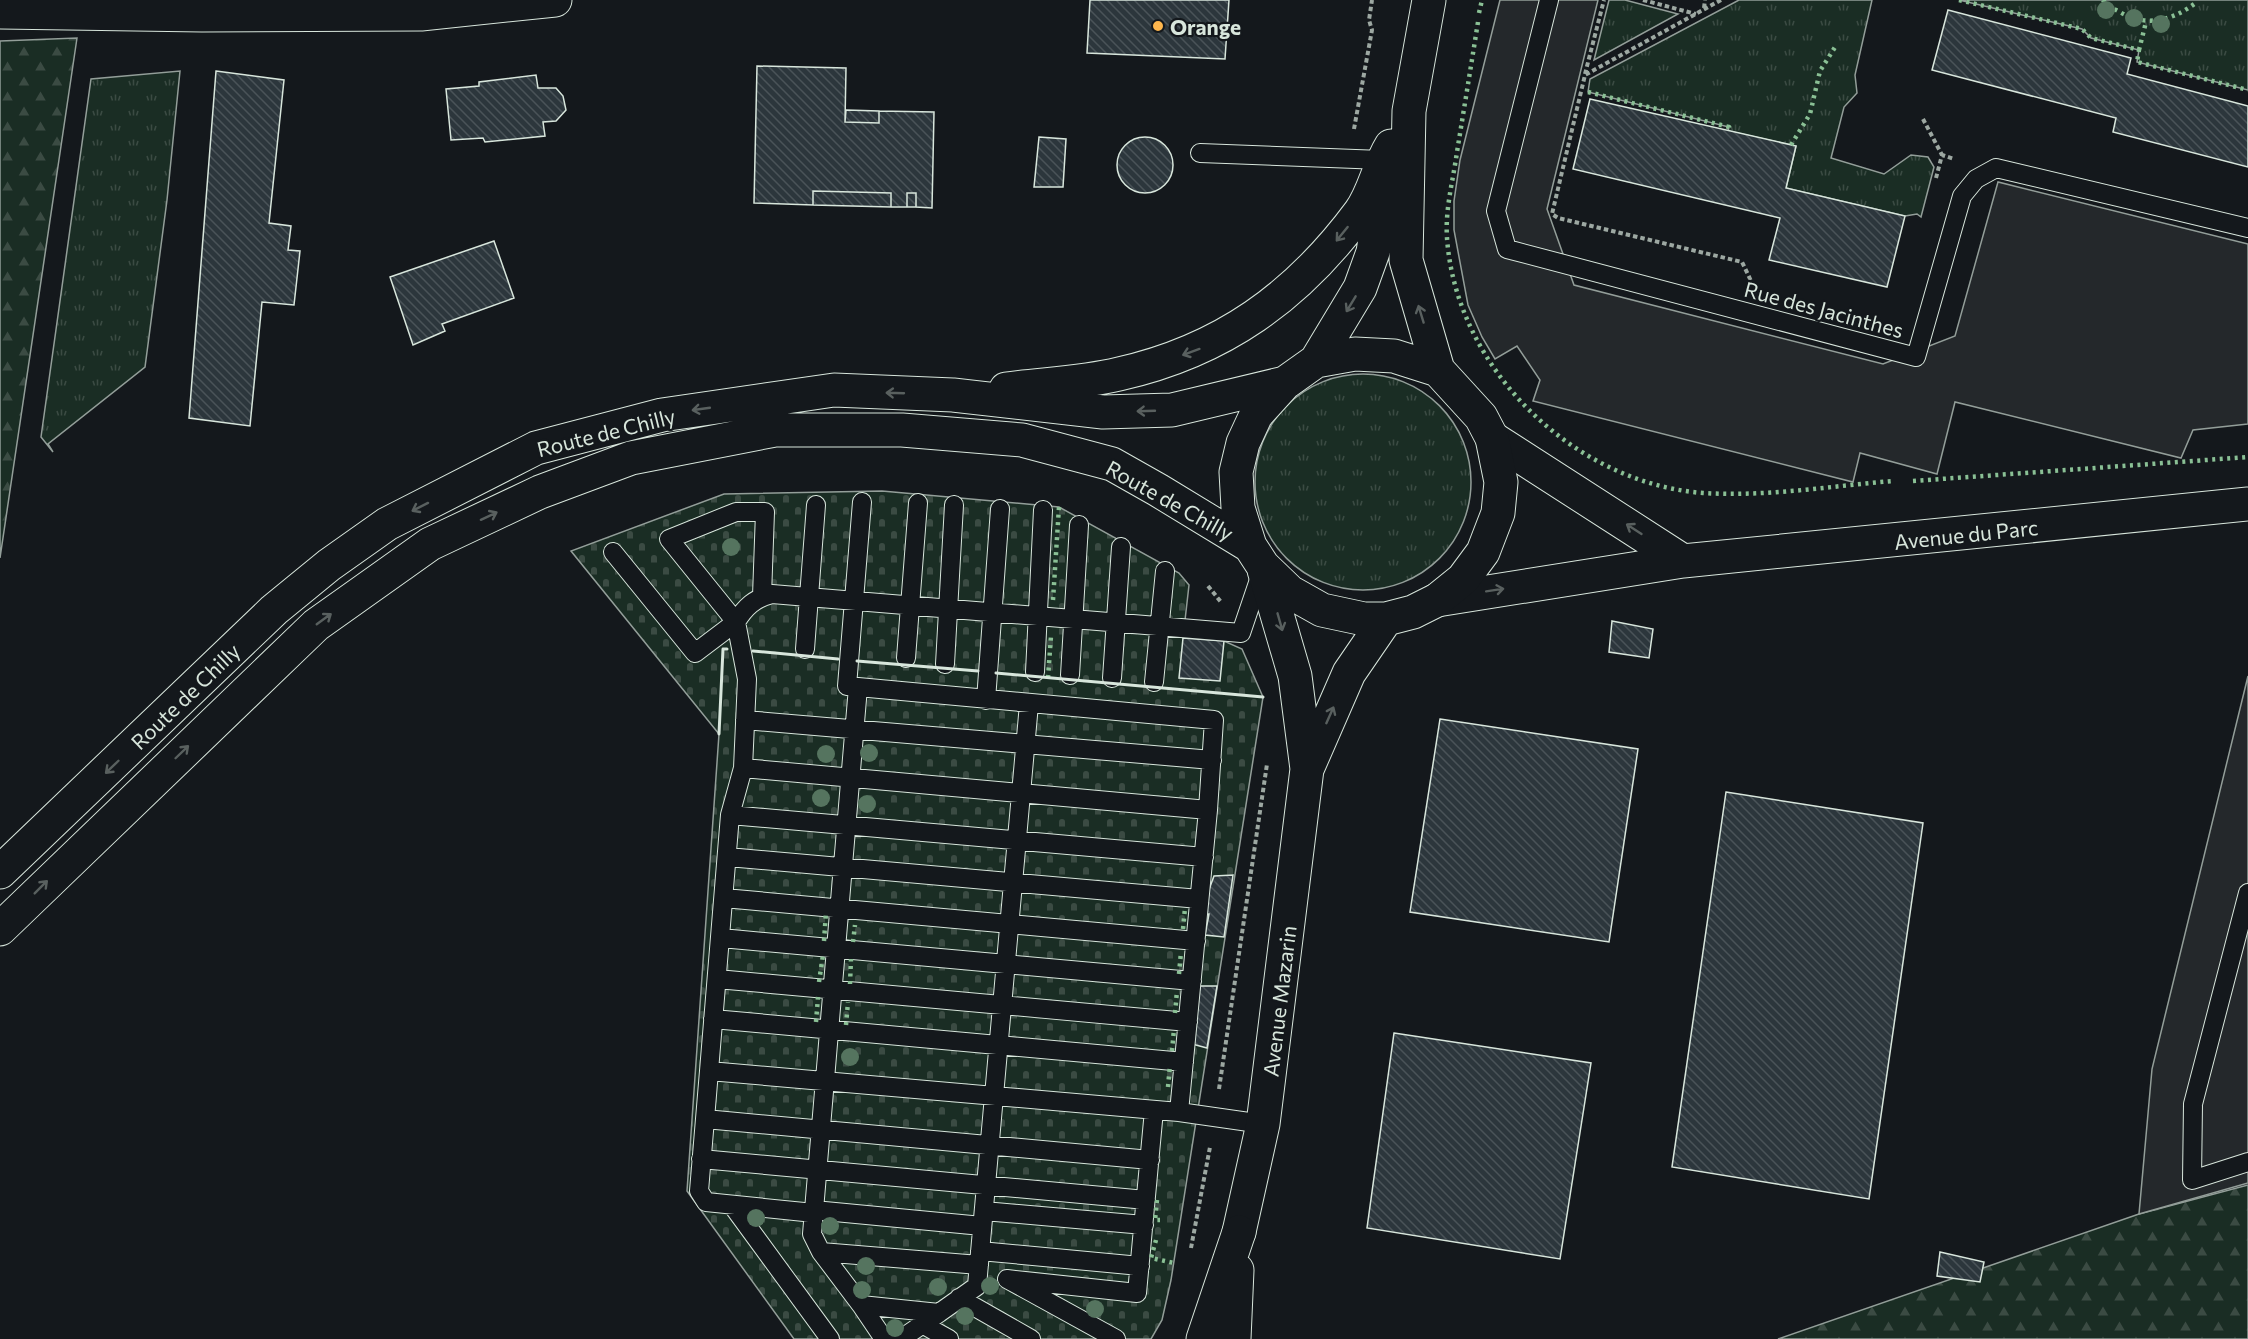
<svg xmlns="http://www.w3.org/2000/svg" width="2248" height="1339" font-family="Commissioner,sans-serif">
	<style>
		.grass { fill: url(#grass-tufts); stroke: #939e99; stroke-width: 1.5 }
		.forest { fill: url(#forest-firs); stroke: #939e99; stroke-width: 1.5 }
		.cemetery { fill: url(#cemetery-stones); stroke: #939e99; stroke-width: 1.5 }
		.parking { fill: #24282b; stroke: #939e99; stroke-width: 1.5 }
		.building { fill: url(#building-back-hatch); stroke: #d8e6dc; stroke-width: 1.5 }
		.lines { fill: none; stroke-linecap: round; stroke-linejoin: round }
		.lane-casing { stroke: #d8e6dc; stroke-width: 20 }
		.street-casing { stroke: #d8e6dc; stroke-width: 35 }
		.secondary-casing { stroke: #d8e6dc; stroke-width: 35 }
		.highway-casing { stroke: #d8e6dc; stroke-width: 35 }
		.path { stroke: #9da8a2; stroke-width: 4; stroke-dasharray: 4.5 3; stroke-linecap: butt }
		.lane { stroke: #14181c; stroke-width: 18 }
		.street { stroke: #14181c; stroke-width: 33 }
		.secondary { stroke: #14181c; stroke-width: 33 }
		.highway { stroke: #14181c; stroke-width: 33 }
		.hedge { stroke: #8ac095; stroke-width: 4.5; stroke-dasharray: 3 4.5; stroke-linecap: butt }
		.wall { stroke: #d8e6dc; stroke-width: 3 }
		.tree { fill: #55745f }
		.oneway { stroke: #59605f }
		.poi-dot { fill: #ffb74d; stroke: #14181c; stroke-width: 2 }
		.labels { text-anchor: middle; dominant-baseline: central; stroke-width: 4.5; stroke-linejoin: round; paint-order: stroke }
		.poi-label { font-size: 21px; font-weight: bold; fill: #d8e6dc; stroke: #14181c; text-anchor: start }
		.street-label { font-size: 21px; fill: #d8e6dc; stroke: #14181c }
	</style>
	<defs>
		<pattern id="grass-tufts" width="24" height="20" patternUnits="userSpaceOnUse" patternTransform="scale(1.5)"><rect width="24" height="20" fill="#1a2d24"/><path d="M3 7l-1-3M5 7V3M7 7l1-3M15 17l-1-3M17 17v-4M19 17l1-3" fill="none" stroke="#3b4b43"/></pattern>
		<pattern id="forest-firs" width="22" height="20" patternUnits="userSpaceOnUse" patternTransform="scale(1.5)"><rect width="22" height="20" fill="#1a2d24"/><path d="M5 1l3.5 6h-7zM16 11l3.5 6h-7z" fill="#3b4b43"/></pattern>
		<pattern id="cemetery-stones" width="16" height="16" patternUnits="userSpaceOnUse" patternTransform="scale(1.5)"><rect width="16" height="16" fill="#1a2d24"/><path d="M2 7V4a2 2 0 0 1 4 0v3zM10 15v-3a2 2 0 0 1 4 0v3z" fill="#3b4b43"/></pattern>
		<pattern id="building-back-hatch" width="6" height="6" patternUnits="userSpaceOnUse" patternTransform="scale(1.5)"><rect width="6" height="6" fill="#2c363c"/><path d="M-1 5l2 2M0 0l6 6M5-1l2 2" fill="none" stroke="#4a5358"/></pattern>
	</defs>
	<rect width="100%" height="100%" fill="#14181c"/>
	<path class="grass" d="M1609,0H1625L1678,14L1594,60Z
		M1739,0H1872L1855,75L1857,93L1844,107L1831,158L1884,174L1911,155L1928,157L1934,167L1921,217L1917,214L1905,216L1786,188L1796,146L1728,131L1729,127L1588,92L1590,79Z
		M1959,0H2248V90L2137,62L2139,50L2091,38L2082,29Z
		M180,71L167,200L145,367L48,444L53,452L41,437L91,79Z
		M1255 482a108 108 0 1 1 216 0a108 108 0 1 1-216 0Z"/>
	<path class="forest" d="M77,38L0,558V41Z
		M2248,1185V1339H1778L2139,1214Z"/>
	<path class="cemetery" d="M882,491L1059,507L1179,573L1189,585L1183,638L1224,641L1242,649L1263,697L1171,1280L1162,1320L1151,1339H794L687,1191L719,734L571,551L724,494Z"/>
	<path class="parking" d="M1500,0H1598L1547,209L1574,285L1883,364L1955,336L1998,182L2248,244V424L2193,430L2181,458L1955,402L1937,474L1860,453L1853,482L1533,401L1540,380L1517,346L1495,359L1482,337L1468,305L1454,230V201L1460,160Z
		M2248,676V1183L2139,1214L2152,1069Z"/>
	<path class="building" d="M1090,0H1229L1225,59L1087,53Z
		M1948,10L2131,58L2127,74L2248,106V167L2113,132L2116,118L1932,70Z
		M757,66L846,68L845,122L879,123V111L934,112L932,208L916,207V193H907V207H891V193L813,191V205L754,203Z
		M216,71L284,80L269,223L291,226L288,250L300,251L294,305L262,302L250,426L189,418Z
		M536,75L538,88H556L563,96L566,110L556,121L543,122L545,136L485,142L483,138L451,140L446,89L479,86V82Z
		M1590,99L1796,146L1786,188L1905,216L1887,287L1769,260L1780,218L1573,169Z
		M846,110L879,111V123L845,122Z
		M1039,137L1066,139L1063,187H1034Z
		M1117 165a28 28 0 1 1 56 0a28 28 0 1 1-56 0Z
		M813,191L891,193V207L813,205Z
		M907,193H916V207H907Z
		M494,241L514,298L442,324L445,331L413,345L390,277Z
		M1612,621L1653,629L1649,658L1609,652Z
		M1183,638L1224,641L1220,681L1179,678Z
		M1440,719L1638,749L1609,942L1410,912Z
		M1726,792L1923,823L1869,1199L1672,1167Z
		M1233,875L1224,937L1205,935L1209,914H1200L1214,876Z
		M1200,986H1217L1207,1048L1192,1044Z
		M1394,1033L1591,1063L1560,1259L1367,1228Z
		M1940,1252L1984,1262L1980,1282L1937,1276Z"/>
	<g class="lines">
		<g class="lane-casing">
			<path id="lane" d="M1549,0L1496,211L1507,249L1916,357L1962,196L1976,179L1996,168L2248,228
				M1200,153L1382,160
				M613,552L695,653L736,622L669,539L736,512H765L762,596
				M805,649L816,505
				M906,658L918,503
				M945,664L954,505
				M1035,672L1043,510
				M1070,675L1079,525
				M1112,678L1121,547
				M1154,682L1165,571
				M858,687L847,686L862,502
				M986,700L1000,509
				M1029,704L977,1286L939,1313L861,1305L821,1252L812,1234L858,687L1214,720L1208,810
				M745,720L1212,760
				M743,768L747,679L736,622C745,607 755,598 772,594L1241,633L1262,571
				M730,815L1204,857
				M728,857L1199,899
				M2248,893L2193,1104L2192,1180L2248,1162
				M724,898L1196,941
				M721,938L1192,981
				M717,979L1188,1022
				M713,1019L1184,1062
				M709,1071L699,1191L706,1202L814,1213
				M1179,1112L1208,810L743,768L730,815L709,1071L1179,1112L1263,1124
				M705,1119L1150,1160
				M701,1159L1146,1200
				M732,1205L830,1339
				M814,1210L982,1226
				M984,1211L1144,1225
				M980,1251L1140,1266
				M821,1252L979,1265
				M959,1298L1031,1339
				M861,1305L884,1339
				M922,1324L949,1339
				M901,1339L939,1313
				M1116,1339L1007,1279L1137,1293L1154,1110"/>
		</g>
		<g class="street-casing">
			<path id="street" d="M0,12L202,15L421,14L555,0
				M1492,438L1683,561
				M1437,600L1683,561L2248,504"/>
		</g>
		<g class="secondary-casing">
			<path id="secondary" d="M1429,0L1409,111L1406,260L1438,370
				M1316,361L1360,288L1373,252L1384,183
				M1006,389C1043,384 1082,383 1119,374C1222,351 1297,297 1360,212C1374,193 1378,167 1391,146
				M1308,767L1349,673L1386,619
				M0,872L274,610L329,565L387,524L536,448L662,415L834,390L953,395L1103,412L1172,410L1285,383
				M0,929L316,625L430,544L540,492L631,458L775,430H902L1022,440L1112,464L1158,490L1250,546L1263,566L1290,592L1322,610L1364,619H1386L1413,612L1437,600L1463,579L1483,552L1498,513L1501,482L1492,438L1481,417L1438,370L1394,356L1355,354L1316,361L1285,383L1256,415L1243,443L1236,472L1238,508L1250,546
				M1239,1232L1263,1124L1307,769L1295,676L1264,570"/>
		</g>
		<g class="highway-casing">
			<path id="highway" d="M1203,1339L1239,1232
				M1234,1339L1237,1270"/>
		</g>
		<path class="path" d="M1643,0L1696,14
			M1721,0L1585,75L1552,214L1558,218L1742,262L1752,283
			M1704,8L1705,0
			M1585,74L1604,0
			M1923,119L1942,155
			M1354,129L1372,30L1369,20L1372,0
			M1936,178L1942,155L1954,159
			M1208,586L1221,602
			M1219,1089L1267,764
			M1191,1248L1210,1147"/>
		<use href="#lane" class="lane"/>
		<use href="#street" class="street"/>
		<use href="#secondary" class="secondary"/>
		<use href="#highway" class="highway"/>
		<path class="hedge" d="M1959,0L2082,29L2091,38L2139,50L2137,62L2248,90
			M2103,0C2107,6 2112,8 2118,11C2146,28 2172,21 2197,2
			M1479,13L1482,0
			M1478,22C1471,66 1464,109 1457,152C1453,181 1445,209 1447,238C1456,368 1573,483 1703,493C1766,497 1831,486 1893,481
			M2139,50L2146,22
			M1588,92L1729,127L1728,131
			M1791,145L1810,114L1820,71L1837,44
			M1913,481L2248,457
			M1053,600L1059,507
			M1048,678L1051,636
			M1183,929L1185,908
			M824,941L826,912
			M853,942L855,925
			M1179,974L1181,952
			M819,982L823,955
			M850,984L851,959
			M1175,1013L1177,991
			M816,1022L818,997
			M846,1025L848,1002
			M1172,1051L1174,1029
			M1168,1087L1170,1065
			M1157,1200L1155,1220H1160
			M1156,1240L1151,1258L1174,1263"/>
		<path class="wall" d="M753,651L838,659
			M857,661L978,671
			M996,673L1263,697
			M719,734L723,649H727"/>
	</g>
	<g class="tree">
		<circle cx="2106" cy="10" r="9"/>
		<circle cx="2134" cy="18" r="9"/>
		<circle cx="2161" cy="24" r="9"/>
		<circle cx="731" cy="547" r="9"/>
		<circle cx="869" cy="753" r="9"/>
		<circle cx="826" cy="754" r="9"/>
		<circle cx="821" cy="798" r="9"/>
		<circle cx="867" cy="804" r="9"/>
		<circle cx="850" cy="1057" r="9"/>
		<circle cx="756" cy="1218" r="9"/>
		<circle cx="830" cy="1226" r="9"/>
		<circle cx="866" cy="1266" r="9"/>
		<circle cx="990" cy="1286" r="9"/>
		<circle cx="938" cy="1287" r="9"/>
		<circle cx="862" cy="1290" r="9"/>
		<circle cx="1095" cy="1309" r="9"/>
		<circle cx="965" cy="1316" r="9"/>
		<circle cx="895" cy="1328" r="9"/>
	</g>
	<defs><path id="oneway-shaft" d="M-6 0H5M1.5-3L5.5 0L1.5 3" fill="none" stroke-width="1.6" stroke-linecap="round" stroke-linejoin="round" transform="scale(1.5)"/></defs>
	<g class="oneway">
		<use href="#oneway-shaft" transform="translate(1342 234) rotate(129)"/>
		<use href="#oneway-shaft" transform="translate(1351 304) rotate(121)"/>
		<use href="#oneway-shaft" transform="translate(1421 314) rotate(-107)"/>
		<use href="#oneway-shaft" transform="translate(1191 352) rotate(160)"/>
		<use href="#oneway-shaft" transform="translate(895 393) rotate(-178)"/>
		<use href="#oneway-shaft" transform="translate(701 409) rotate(172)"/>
		<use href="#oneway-shaft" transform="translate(1146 411) rotate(178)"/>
		<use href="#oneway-shaft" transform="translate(420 507) rotate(153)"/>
		<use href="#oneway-shaft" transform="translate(489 516) rotate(-25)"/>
		<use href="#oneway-shaft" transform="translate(1634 529) rotate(-147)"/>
		<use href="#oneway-shaft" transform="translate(1495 590) rotate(-9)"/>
		<use href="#oneway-shaft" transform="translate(324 619) rotate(-36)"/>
		<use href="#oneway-shaft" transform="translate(1280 622) rotate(74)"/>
		<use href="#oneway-shaft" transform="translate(1330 715) rotate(-66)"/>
		<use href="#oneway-shaft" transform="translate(182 752) rotate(-44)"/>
		<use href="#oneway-shaft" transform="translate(112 767) rotate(136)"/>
		<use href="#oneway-shaft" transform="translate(41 887) rotate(-45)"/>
	</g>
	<circle class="poi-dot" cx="1158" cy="26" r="6"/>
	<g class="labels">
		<g class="poi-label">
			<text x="1170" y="26">Orange</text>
		</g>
		<g class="street-label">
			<text transform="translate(1824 309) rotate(15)">Rue des Jacinthes</text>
			<text transform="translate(606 432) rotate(-14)">Route de Chilly</text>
			<text transform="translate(1170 500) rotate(29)">Route de Chilly</text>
			<text transform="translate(1966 534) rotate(-6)">Avenue du Parc</text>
			<text transform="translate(185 696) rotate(-44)">Route de Chilly</text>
			<text transform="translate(1279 1001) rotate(-83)">Avenue Mazarin</text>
		</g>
	</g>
</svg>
